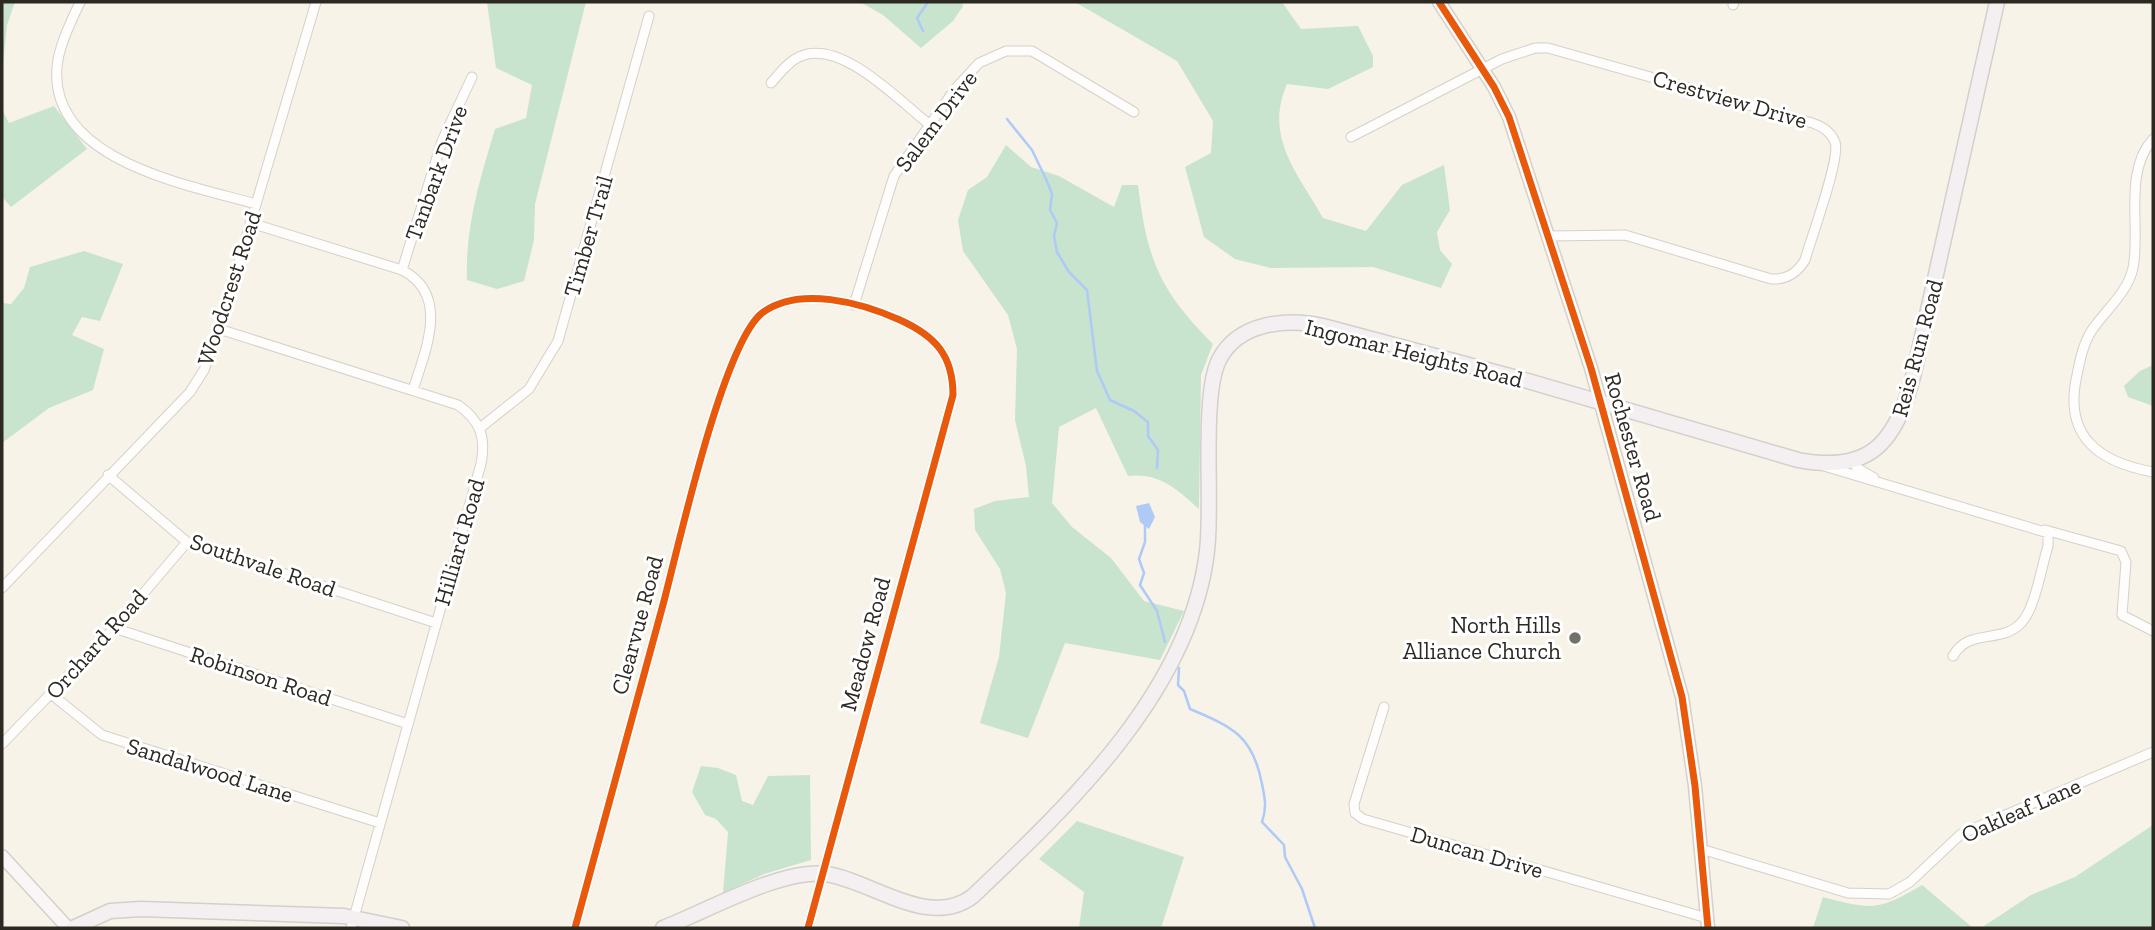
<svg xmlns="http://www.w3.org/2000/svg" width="2155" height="930" font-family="'Zilla Slab',serif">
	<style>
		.green { fill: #c8e3ce }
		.water { fill: #afcaf6 }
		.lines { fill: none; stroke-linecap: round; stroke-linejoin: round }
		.stream { stroke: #afcaf6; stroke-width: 2.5 }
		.street-casing { stroke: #d4d1c9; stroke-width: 11 }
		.secondary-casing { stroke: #d4d1c9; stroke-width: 15 }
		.primary-casing { stroke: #d2d0cb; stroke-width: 17 }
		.street { stroke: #fefdfc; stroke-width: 9 }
		.secondary { stroke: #faf6f7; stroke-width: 12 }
		.primary { stroke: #f4f0f1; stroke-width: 14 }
		.cycleway-casing { stroke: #fff; stroke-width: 11 }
		.cycleway { stroke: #e8590c; stroke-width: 7 }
		.poi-dot { fill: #737068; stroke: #fff; stroke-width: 2.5 }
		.labels { text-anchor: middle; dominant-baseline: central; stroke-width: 6; stroke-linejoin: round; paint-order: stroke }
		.street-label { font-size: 23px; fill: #2c2923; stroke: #fff }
		.poi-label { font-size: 23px; fill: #2c2923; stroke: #fff; text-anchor: end }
	</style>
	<rect width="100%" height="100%" fill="#f7f3e9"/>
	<path class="green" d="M2,2H15L7,25L2,74Z
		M487,2H586L535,204L534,240L524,281L497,289L467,280C465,227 480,179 495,129L526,118L532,85L496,68Z
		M860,2H962L963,6L953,21L921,48L883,15Z
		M1075,2H1282L1301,29L1358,26L1373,56V67L1328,89L1287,84C1264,137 1297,172 1323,218L1366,231L1402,185L1444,165L1450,210L1437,232L1440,250L1452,264L1441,288L1373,267L1271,268L1235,259L1204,237L1185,167L1211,153L1213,121L1177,61Z
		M54,106L87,149L11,207L2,197V109L9,123Z
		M1006,145L1031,167L1059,176L1114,207L1122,185H1138C1147,259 1159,290 1213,344L1201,375L1199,509C1177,489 1159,472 1128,476L1096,408L1059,427L1052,503L1072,527L1111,558L1144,601L1184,611L1160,660L1065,643L1028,738L980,723L999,657L1006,593L1000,569L975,530L974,509L995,501L1029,497L1026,466L1015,420L1017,349L1008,315L963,251L958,220L968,190L987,177Z
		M84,251L123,264L100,321L82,317L72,335L104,349L93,390L49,408L2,443V303L11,304L24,288L30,267Z
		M2153,365V406L2128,397L2124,386L2140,371Z
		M701,766L718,768L736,775L742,801L753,805L768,776L810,775L811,860L764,874L723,893L728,832L716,819L705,815L692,792Z
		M1077,821L1184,857L1161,928H1079L1084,892L1039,859Z
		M2153,825V928H1981L2031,895L2075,877Z
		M1922,885L1973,928H1813L1823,897C1872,910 1878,911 1922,885Z"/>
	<path class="water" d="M1149,503L1155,517L1149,529L1140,522L1136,506Z"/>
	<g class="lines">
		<path class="stream" d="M923,31L917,18L928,2
			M1007,119L1032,150L1046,179L1052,194L1050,210L1057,223L1054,236L1057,252L1069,272L1087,290L1097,371L1110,400L1134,411L1148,422V436L1158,450L1157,468
			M1145,525V542L1139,559L1144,573L1140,585L1157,611L1165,642
			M1179,668L1178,685L1184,691L1190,709C1233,727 1253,736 1262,784C1265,799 1267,807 1262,822L1284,845L1285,857L1302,889L1315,928"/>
		<g class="street-casing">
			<path id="street" d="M80,2C71,22 59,45 57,67C49,161 189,185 256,204
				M1733,5L1734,2
				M771,83C779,74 788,62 799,57C840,37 899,101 930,125
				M1351,137L1502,59L1535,48H1548L1809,122C1820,125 1830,130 1835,142C1841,158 1811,238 1805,260C1797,273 1787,280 1771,279L1625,235L1548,236
				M2153,139C2123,172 2141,228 2133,268C2128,292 2105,311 2092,330C2083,344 2080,360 2077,375C2063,436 2098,462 2153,472
				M251,223L402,270C451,295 425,351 413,390
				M402,270L442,141L472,77
				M854,305L894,176L955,89L979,63L1006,51H1032L1134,112
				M219,329L458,405C481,421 486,438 481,464L351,928
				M480,428L529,389L558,341L649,16
				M1852,461L1857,468L1874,478
				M1824,466L2048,533V546C2042,565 2035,608 2022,622C2002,645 1969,627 1953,656
				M108,475L187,542L436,623
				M2045,530L2121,551L2126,562L2122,615L2153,631
				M2,588L190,392L204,370L219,329L316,2
				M114,628L408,724
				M51,694L102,735L380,823
				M1384,707L1354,804L1355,813L1363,819L1707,918
				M2,744L114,628L187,542
				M1701,849L1848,893L1889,894L1910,882L1961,834L2153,752
				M575,928C605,819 634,710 664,601C679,544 723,344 762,313C799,285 862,303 900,320C935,336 953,355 953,395L808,928"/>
		</g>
		<g class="secondary-casing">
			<path id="secondary" d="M1439,2L1494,87L1509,117L1591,368L1682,697L1695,786L1708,928
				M2,856L68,928"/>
		</g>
		<g class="primary-casing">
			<path id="primary" d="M73,928L110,911L141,909L344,916L402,928
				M663,928C705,912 782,868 826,874C873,881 929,930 973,896C1069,805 1191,690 1207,551C1213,504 1201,396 1219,360C1238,322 1287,318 1323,326L1521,379L1798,460C1871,474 1895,442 1913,377L1997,2"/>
		</g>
		<use href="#street" class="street"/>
		<use href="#secondary" class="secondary"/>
		<use href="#primary" class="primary"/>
		<g class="cycleway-casing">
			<path id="cycleway" d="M1439,2L1494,87L1509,117L1591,368L1682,697L1695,786L1708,928
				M575,928C605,819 634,710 664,601C679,544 723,344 762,313C799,285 862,303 900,320C935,336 953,355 953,395L808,928"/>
		</g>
		<use href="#cycleway" class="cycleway"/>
	</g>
	<circle class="poi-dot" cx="1575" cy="638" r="7"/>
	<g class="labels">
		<g class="street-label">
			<text transform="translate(1730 99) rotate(16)">Crestview Drive</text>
			<text transform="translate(936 121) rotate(-53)">Salem Drive</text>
			<text transform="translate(436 173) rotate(-70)">Tanbark Drive</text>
			<text transform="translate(588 236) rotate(-74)">Timber Trail</text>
			<text transform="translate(229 288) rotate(-72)">Woodcrest Road</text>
			<text transform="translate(1917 348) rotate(-75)">Reis Run Road</text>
			<text transform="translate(1414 353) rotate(14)">Ingomar Heights Road</text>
			<text transform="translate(1633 447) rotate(74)">Rochester Road</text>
			<text transform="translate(459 542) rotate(-74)">Hilliard Road</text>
			<text transform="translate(263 565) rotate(19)">Southvale Road</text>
			<text transform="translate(637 625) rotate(-75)">Clearvue Road</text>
			<text transform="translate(96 644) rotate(-48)">Orchard Road</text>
			<text transform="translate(865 644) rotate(-75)">Meadow Road</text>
			<text transform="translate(261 676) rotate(18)">Robinson Road</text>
			<text transform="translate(210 770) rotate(17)">Sandalwood Lane</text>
			<text transform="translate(2021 810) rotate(-24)">Oakleaf Lane</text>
			<text transform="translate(1477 852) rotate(16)">Duncan Drive</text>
		</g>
		<g class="poi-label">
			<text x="1561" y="625">North Hills<tspan x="1561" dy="26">Alliance Church</tspan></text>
		</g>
	</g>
	<rect width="2155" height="930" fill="none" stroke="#2c2923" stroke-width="7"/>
</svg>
